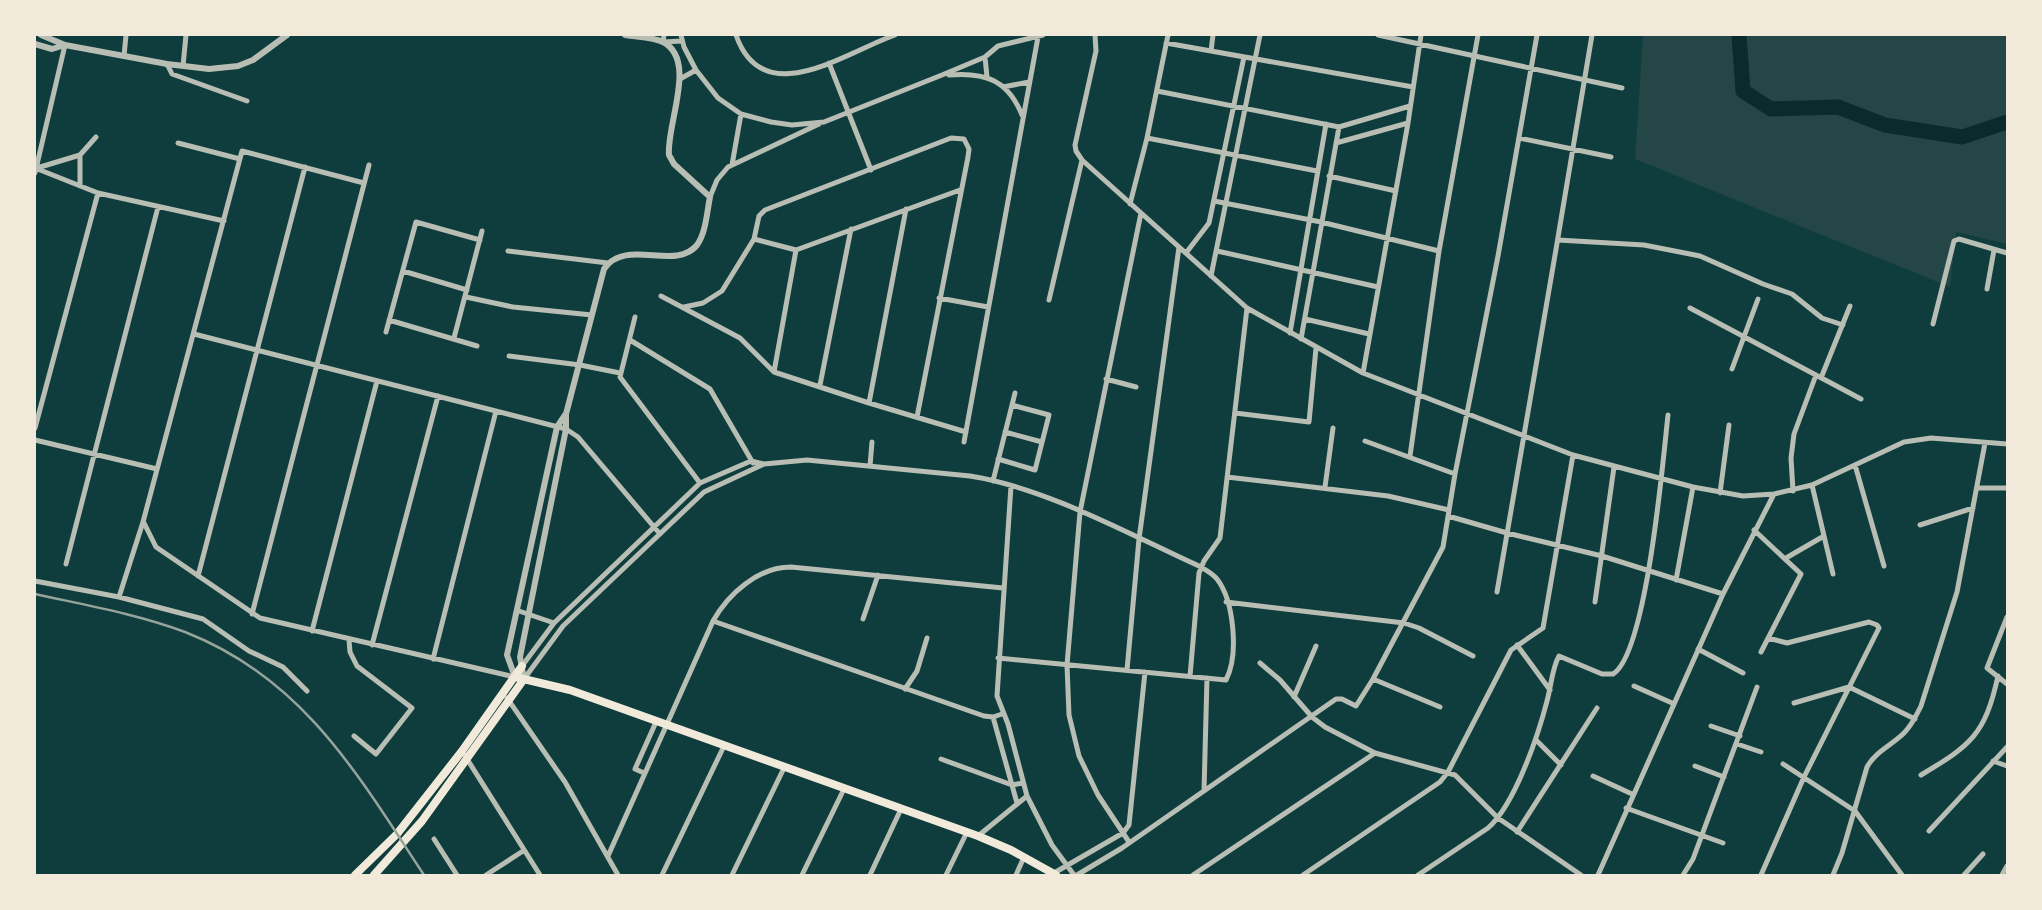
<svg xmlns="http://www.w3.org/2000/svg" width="2042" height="910" font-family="Overpass,sans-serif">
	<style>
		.green { fill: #244646 }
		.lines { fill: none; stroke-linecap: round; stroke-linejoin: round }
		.river { stroke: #0a2a2b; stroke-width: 15 }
		.minor { stroke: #b8beb3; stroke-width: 5 }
		.tertiary { stroke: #b8beb3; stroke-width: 6 }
		.secondary { stroke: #f1e9da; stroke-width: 8 }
		.rail { stroke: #97a49c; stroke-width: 2.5 }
	</style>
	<rect width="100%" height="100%" fill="#0f3d3e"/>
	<path class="green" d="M1643,35H2007V244L1956,232L1950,287L1635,159Z"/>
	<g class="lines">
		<path class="river" d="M1739,35L1743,91L1771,109L1838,107L1885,125L1962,137L2007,122"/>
		<path class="minor" d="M664,35L663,42L682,41
			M681,35L684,47L696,70L718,98L741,114L771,122L792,125L824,122L942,75L985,57L998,46L1043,35
			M736,35C763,113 846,52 895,35
			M1095,35L1096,51L1075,145L1076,151L1082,160L1247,308L1363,373L1573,455L1693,487L1743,496L1774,494L1812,485L1904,442L1931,438L2007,444
			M1378,35L1622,88
			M1166,43L1413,87
			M1211,51L1213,35
			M124,56L126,35
			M985,57L987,77
			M829,63L871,170
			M167,64L172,74L247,101
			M183,66L186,35
			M949,75C985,72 1008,80 1022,115
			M680,79L696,70
			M1003,87L1029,82
			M1157,91L1339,127L1410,106
			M1147,138L1317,171
			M1519,138L1611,157
			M178,143L240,159
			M1336,143L1408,123
			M80,155V186
			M732,165L741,114
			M35,168L98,193L224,221
			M37,168L80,155L96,137
			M35,173L65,45
			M1329,176L1396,191
			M710,197L717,180L728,167L819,124
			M1214,201L1321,222L1439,251
			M1130,204L1147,138L1168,35
			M754,239L796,250L960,190
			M1558,240L1644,245L1700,256L1763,284L1792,294L1822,318L1843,325
			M508,251L608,263
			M1217,251L1378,287
			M1186,253L1209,223L1244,57
			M403,271L467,290
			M1211,276L1260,35
			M1987,289L1994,250
			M661,296L740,338L774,372L869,403L966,432
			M466,297L513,307L592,315
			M939,298L988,307
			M1049,300L1082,160
			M684,307L703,303L722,291L754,239L759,216L765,210L951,138L964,139L969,149L968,157L917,417
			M1690,308L1861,399
			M635,317L620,377L700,483
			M1305,319L1369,334
			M389,320L477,346
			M1933,324L1954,241L1959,239L2007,253
			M386,332L416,222L480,240
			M1290,333L1326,124
			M194,334L566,429L578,437L660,534
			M454,338L482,231
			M1301,339L1339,127
			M630,340L710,389L753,463
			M509,356L580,365L620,373
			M1732,369L1758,299
			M774,372L796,250
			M1363,373L1408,123L1421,35
			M1821,378L1850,306
			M1106,379L1136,387
			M820,385L851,229
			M869,403L906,209
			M1235,413L1309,422L1316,348
			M35,428L98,193
			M1005,432L1042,442
			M35,440L157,469
			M1365,441L1455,474
			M964,442L1038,37
			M1410,456L1439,251L1478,35
			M998,459L1035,470L1049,415L1012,405
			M1855,465L1884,566
			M870,466L872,442
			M1227,477L1388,496L1449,510
			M993,481L1015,393
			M1812,485L1833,574
			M1011,486L997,696L1008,724L1027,796L1052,845L1074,875
			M1325,487L1333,428
			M1978,488H2007
			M1793,491L1791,458L1794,434L1816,375
			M1720,493L1729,425
			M1448,516L1507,533L1602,556L1723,594
			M144,523L156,547L260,618L515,677
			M1920,525L1973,508
			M1754,530L1801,574L1761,652
			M1786,558L1824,536
			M66,564L158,207
			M198,576L305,167
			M1676,580L1693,487
			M35,581L119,597L203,619L249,651L283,667L307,691
			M1497,592C1528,406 1562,221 1592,35
			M119,597L143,522L242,151L364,183
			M1226,602L1404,623L1419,628L1473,656
			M1595,602L1614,467
			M519,611L554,623
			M252,614L369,165
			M2007,617L1987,668L2007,684
			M863,619L878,575
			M713,621L984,716L993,717L1002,714
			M312,631L377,381
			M349,640L350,652L357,666L412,708L376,754L354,736
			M372,645L438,396
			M1517,645L1550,690
			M1698,649L1743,673
			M433,659L496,411
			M1260,663L1280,680L1312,717L1325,727L1375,753L1455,775L1498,818L1581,875
			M522,666L554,623L700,483L751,461L764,464L807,460L970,476C1047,488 1130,535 1201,567C1206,570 1213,574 1217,579C1234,601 1239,655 1226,680L998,658
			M1127,670L1139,539L1179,247
			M1190,676L1199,573L1204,561L1220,538L1247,308
			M524,679L563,626L704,492L764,464
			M1373,679L1440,707
			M1634,686L1672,703
			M905,689L917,671L927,638
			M1294,697L1316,646
			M507,698L565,782L618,875
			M1794,703L1849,687L1915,719
			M993,717L1017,803
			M1711,726L1740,736
			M1536,740L1561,765
			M1737,744L1761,752
			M462,751L540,875
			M941,759L1012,785L1023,783
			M1993,761L2007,766
			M1783,764L1855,811L1902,875
			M1695,766L1724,777
			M644,773L635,769L656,722
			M1921,775C1971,745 1985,735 1998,676
			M1593,776L1632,794
			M1204,791L1207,678
			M1626,808L1723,843
			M1929,831L2007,747
			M1517,832L1597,708
			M978,836L1027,796
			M434,839L457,875
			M1129,842L1098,795L1079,756L1069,715L1067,665L1080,512L1141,213
			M608,856L713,621C728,594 758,567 791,567L1003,588
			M1054,873L1123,833L1129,825L1145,672
			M486,875L523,851
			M662,875L724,746
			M732,875L784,768
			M802,875L844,789
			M870,875L901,809
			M946,875L967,832
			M1016,875L1024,857
			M1077,875L1122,848L1336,699H1342L1356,706L1373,679L1443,547L1455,474L1498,256L1537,35
			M1193,875L1375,753
			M1303,875L1440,782L1448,772L1511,650L1543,628L1573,455
			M1418,875L1488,828C1515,804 1538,736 1547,701C1551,687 1552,668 1559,656L1602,674H1613C1647,653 1663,459 1668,415
			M1598,875L1723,594L1774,494
			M1683,875L1693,859L1757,687
			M1761,875L1804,777L1879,628L1877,625L1869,622L1787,643L1768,638
			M1833,875L1842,853L1867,767C1875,752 1892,745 1904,733C1912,725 1916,716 1921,706L1957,592L1985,443
			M1964,875L1983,854
			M2002,875L2007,866"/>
		<path class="tertiary" d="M41,35L65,45L167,64L209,69L238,66L253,60L287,35
			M35,44L52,49L65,45
			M515,677L507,655L557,427L565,415
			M524,679L520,657L566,429V414L604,269C626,237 675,272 697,245C706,233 707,211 710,197L674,164L669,155C666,125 698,60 663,42C653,37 637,37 625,35"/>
		<path class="secondary" d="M515,677L570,690L978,836L1011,850L1056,875
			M355,875L397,834L462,751L522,666
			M374,875L422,821L524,679"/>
		<path class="rail" d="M35,594C85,605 137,614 185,632C303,678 358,775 424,875"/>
	</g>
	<rect width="2042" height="910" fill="none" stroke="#f1e9da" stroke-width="72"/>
</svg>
